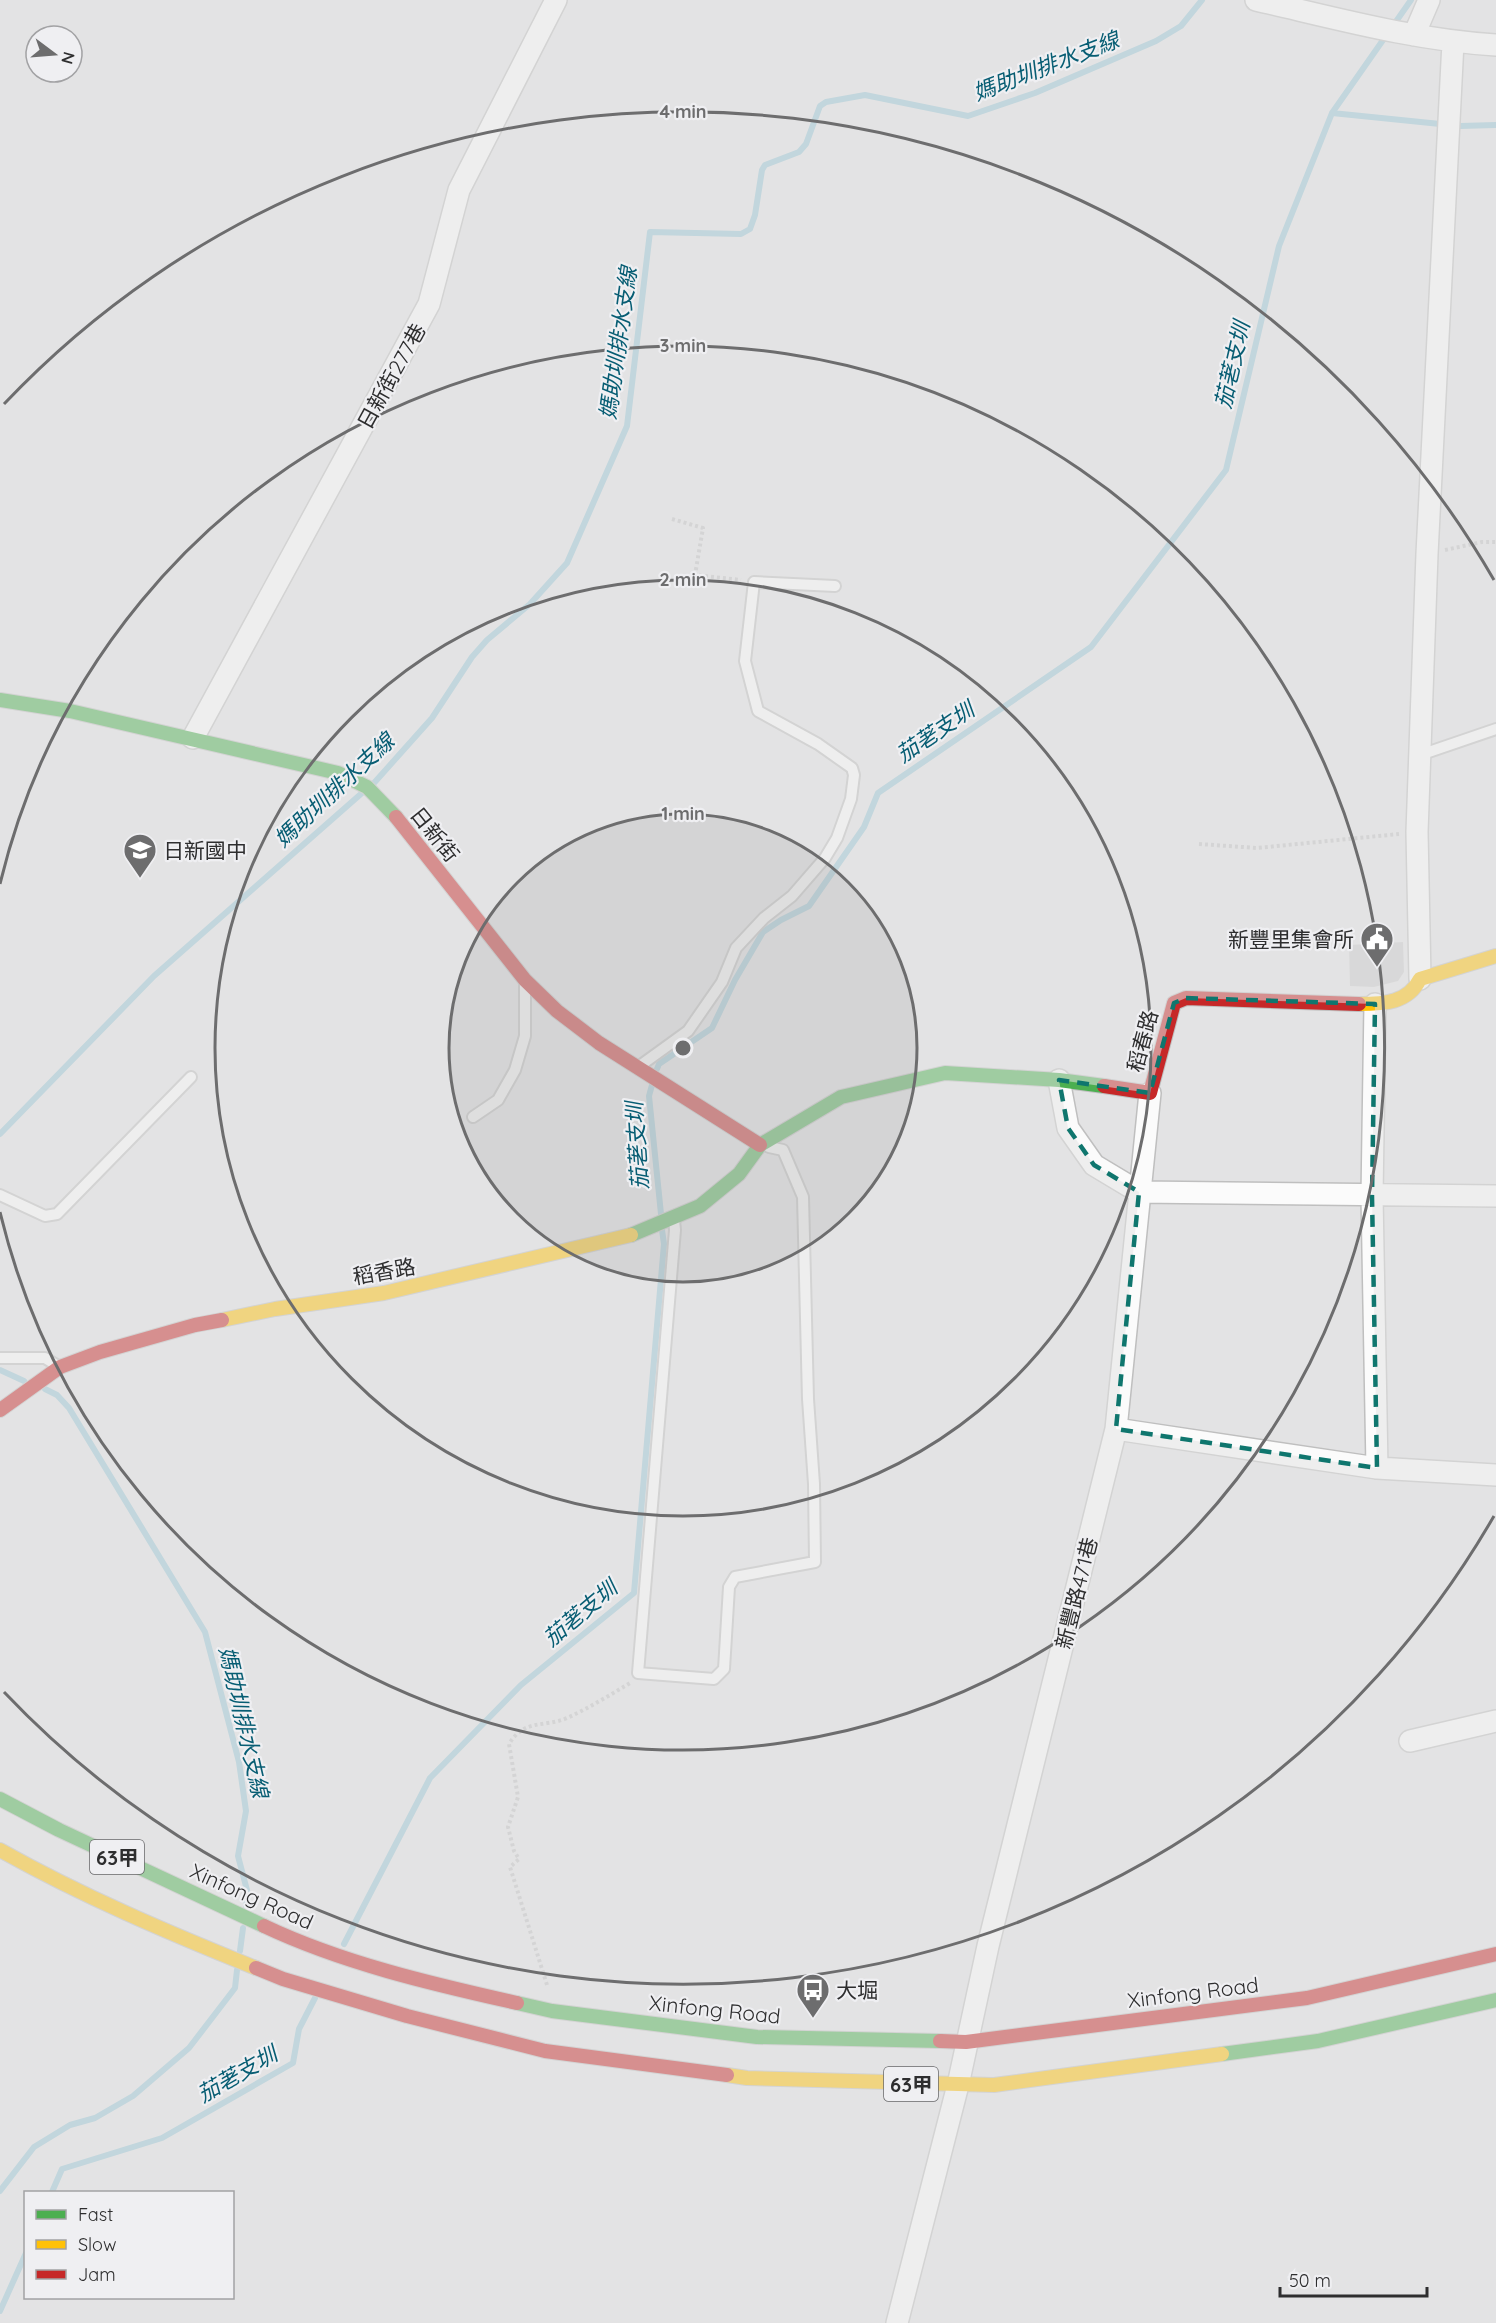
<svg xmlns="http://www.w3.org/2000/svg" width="1496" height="2323" font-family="Quicksand,'Noto Sans TC',sans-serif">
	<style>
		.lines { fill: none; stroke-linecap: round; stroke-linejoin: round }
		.stream { stroke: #9ac5d4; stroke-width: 6 }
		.building { fill: #cbcbcc }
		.lane-casing { stroke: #bfbfbf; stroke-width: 14 }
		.street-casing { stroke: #bfbfbf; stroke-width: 24 }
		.fast-casing { stroke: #bfbfbf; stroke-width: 16 }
		.slow-casing { stroke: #bfbfbf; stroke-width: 16 }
		.jam-casing { stroke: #bfbfbf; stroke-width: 16 }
		.path { stroke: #c2c2c3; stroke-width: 4; stroke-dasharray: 3 3; stroke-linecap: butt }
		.lane { stroke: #fbfbfb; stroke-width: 10 }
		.street { stroke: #fbfbfb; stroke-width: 21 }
		.fast { stroke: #4caf50; stroke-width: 14 }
		.slow { stroke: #ffc107; stroke-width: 14 }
		.jam { stroke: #c62828; stroke-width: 14 }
		.marked { fill: none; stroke: #0f766e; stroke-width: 4.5; stroke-dasharray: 12 8; stroke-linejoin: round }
		.ring { fill: none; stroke: #6d6d6e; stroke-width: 3 }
		.labels { text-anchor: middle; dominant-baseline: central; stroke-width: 4.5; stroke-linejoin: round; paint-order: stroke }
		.shield { fill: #efeff2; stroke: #68686a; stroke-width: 1.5 }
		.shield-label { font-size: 20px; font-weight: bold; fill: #2e2e2f }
		.street-label { font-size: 21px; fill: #2e2e2f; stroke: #efeff2 }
		.poi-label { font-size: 21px; fill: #2e2e2f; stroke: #efeff2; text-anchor: start }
		.water-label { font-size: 22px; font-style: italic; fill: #075d73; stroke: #efeff2 }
		.centre { fill: #6d6d6e; stroke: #efeff2; stroke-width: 3 }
		.ring-label { font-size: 18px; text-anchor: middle; font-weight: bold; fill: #6d6d6e; stroke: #efeff2; stroke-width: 4.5; stroke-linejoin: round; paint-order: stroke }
	</style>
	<rect width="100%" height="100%" fill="#e3e3e4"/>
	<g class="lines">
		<path class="stream" d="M1332,113L1460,126L1496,125
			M374,783L432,718L472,657L487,640L530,604L567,563L627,426L650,232L741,234L750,229L755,215L762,170L765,165L799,152L806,144L820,106L826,102L865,95L968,116L1035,93L1156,41L1181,26L1202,0
			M657,1069L659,1064L712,1028L735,980L763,932L781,920L809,906L864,827L878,793L1091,647L1226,470L1279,246L1332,113L1411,0
			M652,1085L649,1096L661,1214
			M0,1134L154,976L362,793
			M0,1370L24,1381
			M45,1389L57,1395L69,1408L205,1632L239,1762L246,1811L238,1856L248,1894L246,1906
			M344,1944L430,1778L521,1685L634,1593L664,1244L662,1230
			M240,1951L243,1928
			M0,2191L34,2147L70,2125L95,2118L133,2096L189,2048L235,1988L237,1970
			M52,2192L62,2169L162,2138L293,2063L299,2029L315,1998
			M0,2311L26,2253"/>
	</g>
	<path class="building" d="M1403,942L1404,972L1398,981L1374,987L1350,986L1349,945Z"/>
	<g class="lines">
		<g class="lane-casing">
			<path id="lane" d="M1420,755L1496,729
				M641,1065L688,1031L722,982L736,948L764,918L792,896L825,858L837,838L851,799L854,775L852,768L818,744L758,711L745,661L754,582L835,586
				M473,1117L498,1100L515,1070L525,1036V986
				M0,1195L45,1216L57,1214L191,1077
				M674,1220L675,1230L638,1673L714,1679L724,1669L729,1587L735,1577L815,1562L814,1484L808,1399L803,1197L783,1150L769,1147
				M0,1358H45L58,1366"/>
		</g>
		<g class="street-casing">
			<path id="street" d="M1256,0C1335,18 1414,40 1496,45
				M1414,35L1429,0
				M193,738L429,304L459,190L556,0
				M1420,979L1417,832L1427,554L1453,42
				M1375,1004L1372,1196L1377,1468
				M1059,1080L1068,1128L1094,1165L1139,1192L1496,1196
				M1116,1429L1377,1468L1496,1475
				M1410,1741L1496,1721
				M897,2323L958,2085L988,1946L1116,1429L1150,1093"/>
		</g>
		<g class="fast-casing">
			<path id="fast" d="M0,700L70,711L338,773L367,787L396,817
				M631,1235L700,1206L739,1174L760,1145L841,1097L945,1073L1059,1080L1104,1086
				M0,1799L59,1830L264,1926
				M517,2003L552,2011L757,2037L940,2041
				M1222,2054L1318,2041L1496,2000"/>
		</g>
		<g class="slow-casing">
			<path id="slow" d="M1359,1004C1384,1004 1408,1003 1420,979L1496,956
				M222,1320L275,1309L384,1293L631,1235
				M0,1850C82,1896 169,1933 256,1968
				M727,2075L747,2078L994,2085L1222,2054"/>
		</g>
		<g class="jam-casing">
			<path id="jam" d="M396,817L525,980L557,1011L599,1043L760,1145
				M1104,1086L1150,1093L1174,1003L1186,998L1359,1004
				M0,1410L60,1367L100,1352L195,1325L222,1320
				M264,1926C342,1963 432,1984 517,2003
				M256,1968L283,1979L407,2016L545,2051L727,2075
				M940,2041L966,2042L1307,1998L1496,1954"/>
		</g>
		<path class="path" d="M672,519L703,528L695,575L741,580
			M1445,550L1482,542H1496
			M1199,844L1257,848L1399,834
			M547,1985L510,1867L519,1859L514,1851L508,1827L518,1797L509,1744C525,1718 544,1728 567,1718C589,1708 610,1695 630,1683"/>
		<use href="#lane" class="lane"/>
		<use href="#street" class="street"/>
		<use href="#fast" class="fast"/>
		<use href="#slow" class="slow"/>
		<use href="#jam" class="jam"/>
	</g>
	<path d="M0 0H1496V2323H0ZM1186,998L1375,1004L1372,1196L1377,1468L1116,1429L1139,1192L1094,1165L1068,1128L1059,1080L1150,1093L1174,1003Z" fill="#e3e3e4" fill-opacity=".55" fill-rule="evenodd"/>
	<path class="marked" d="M1186,998L1375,1004L1372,1196L1377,1468L1116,1429L1139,1192L1094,1165L1068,1128L1059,1080L1150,1093L1174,1003Z"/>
	<circle cx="683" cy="1048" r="234" fill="#6d6d6e" fill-opacity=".12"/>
	<g class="ring">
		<circle cx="683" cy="1048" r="234"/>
		<circle cx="683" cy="1048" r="468"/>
		<path d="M0 884A702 702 0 1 1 0 1212"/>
		<path d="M1494 1516A936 936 0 0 1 4 1692M4 404A936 936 0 0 1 1494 580"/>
	</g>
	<defs>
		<g id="school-pin" transform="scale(1.725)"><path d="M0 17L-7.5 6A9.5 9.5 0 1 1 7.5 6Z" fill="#6d6d6e" stroke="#efeff2"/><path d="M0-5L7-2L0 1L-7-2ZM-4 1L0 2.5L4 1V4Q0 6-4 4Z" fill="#fff"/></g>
		<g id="civic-pin" transform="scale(1.725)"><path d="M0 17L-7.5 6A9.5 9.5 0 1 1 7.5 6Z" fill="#6d6d6e" stroke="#efeff2"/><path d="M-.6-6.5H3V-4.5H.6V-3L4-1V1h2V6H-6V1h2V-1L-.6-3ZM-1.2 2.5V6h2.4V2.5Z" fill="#fff"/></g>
		<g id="bus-pin" transform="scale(1.725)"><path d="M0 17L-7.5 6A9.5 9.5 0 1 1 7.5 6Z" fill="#6d6d6e" stroke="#efeff2"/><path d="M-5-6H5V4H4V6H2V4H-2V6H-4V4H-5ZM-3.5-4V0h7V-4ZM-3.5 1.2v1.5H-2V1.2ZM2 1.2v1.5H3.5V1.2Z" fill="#fff"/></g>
	</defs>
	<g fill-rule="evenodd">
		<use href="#school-pin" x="140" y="850"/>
		<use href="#civic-pin" x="1377" y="939"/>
		<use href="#bus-pin" x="813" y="1990"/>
	</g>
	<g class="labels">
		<g class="shield">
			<rect x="90" y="1840" width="54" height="34" rx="4.5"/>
			<rect x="884" y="2067" width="54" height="34" rx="4.5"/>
		</g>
		<g class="shield-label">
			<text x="117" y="1857">63甲</text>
			<text x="911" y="2084">63甲</text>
		</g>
		<g class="street-label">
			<text transform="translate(391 376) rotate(-61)">日新街277巷</text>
			<text transform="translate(435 834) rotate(51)">日新街</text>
			<text transform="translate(1142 1041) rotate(-75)">稻春路</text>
			<text transform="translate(384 1271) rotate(-10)">稻香路</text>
			<text transform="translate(1076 1593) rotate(-76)">新豐路471巷</text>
			<text transform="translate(252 1896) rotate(24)">Xinfong Road</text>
			<text transform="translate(1193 1992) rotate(-7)">Xinfong Road</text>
			<text transform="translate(715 2009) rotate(6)">Xinfong Road</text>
		</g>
		<g class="poi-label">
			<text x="163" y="850">日新國中</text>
			<text x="1354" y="939" text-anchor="end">新豐里集會所</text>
			<text x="836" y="1990">大堀</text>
		</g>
		<g class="water-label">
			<text transform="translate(1046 66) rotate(-21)">媽助圳排水支線</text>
			<text transform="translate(618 343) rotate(-82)">媽助圳排水支線</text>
			<text transform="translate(1232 365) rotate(-77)">茄荖支圳</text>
			<text transform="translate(935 732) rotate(-34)">茄荖支圳</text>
			<text transform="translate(334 790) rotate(-43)">媽助圳排水支線</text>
			<text transform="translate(637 1146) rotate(-94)">茄荖支圳</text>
			<text transform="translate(580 1613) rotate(-40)">茄荖支圳</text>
			<text transform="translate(244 1722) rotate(77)">媽助圳排水支線</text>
			<text transform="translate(237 2074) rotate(-30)">茄荖支圳</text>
		</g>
	</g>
	<circle cx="683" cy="1048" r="9" class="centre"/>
	<g class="ring-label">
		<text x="683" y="118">4 min</text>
		<text x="683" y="352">3 min</text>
		<text x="683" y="586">2 min</text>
		<text x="683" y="820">1 min</text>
	</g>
	<rect x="24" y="2191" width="210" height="108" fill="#efeff2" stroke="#a2a2a4" stroke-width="1.5"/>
	<rect x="36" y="2210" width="30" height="9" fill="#4caf50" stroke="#a2a2a4" stroke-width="1.5"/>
	<text x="78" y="2221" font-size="18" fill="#2e2e2f">Fast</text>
	<rect x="36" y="2240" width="30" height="9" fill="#ffc107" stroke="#a2a2a4" stroke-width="1.5"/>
	<text x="78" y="2251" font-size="18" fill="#2e2e2f">Slow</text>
	<rect x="36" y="2270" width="30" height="9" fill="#c62828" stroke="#a2a2a4" stroke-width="1.5"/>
	<text x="78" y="2281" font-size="18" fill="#2e2e2f">Jam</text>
	<g transform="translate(54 54) rotate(106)"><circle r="28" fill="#efeff2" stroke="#a2a2a4" stroke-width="1.5"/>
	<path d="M0-4.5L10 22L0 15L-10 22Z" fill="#6d6d6e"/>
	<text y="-9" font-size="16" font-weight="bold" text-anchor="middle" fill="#2e2e2f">N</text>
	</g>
	<path d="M1280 2287v9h147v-9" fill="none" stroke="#2e2e2f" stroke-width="3"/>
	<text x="1289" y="2287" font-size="18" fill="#2e2e2f" stroke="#efeff2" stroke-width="4.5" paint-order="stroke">50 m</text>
</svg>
